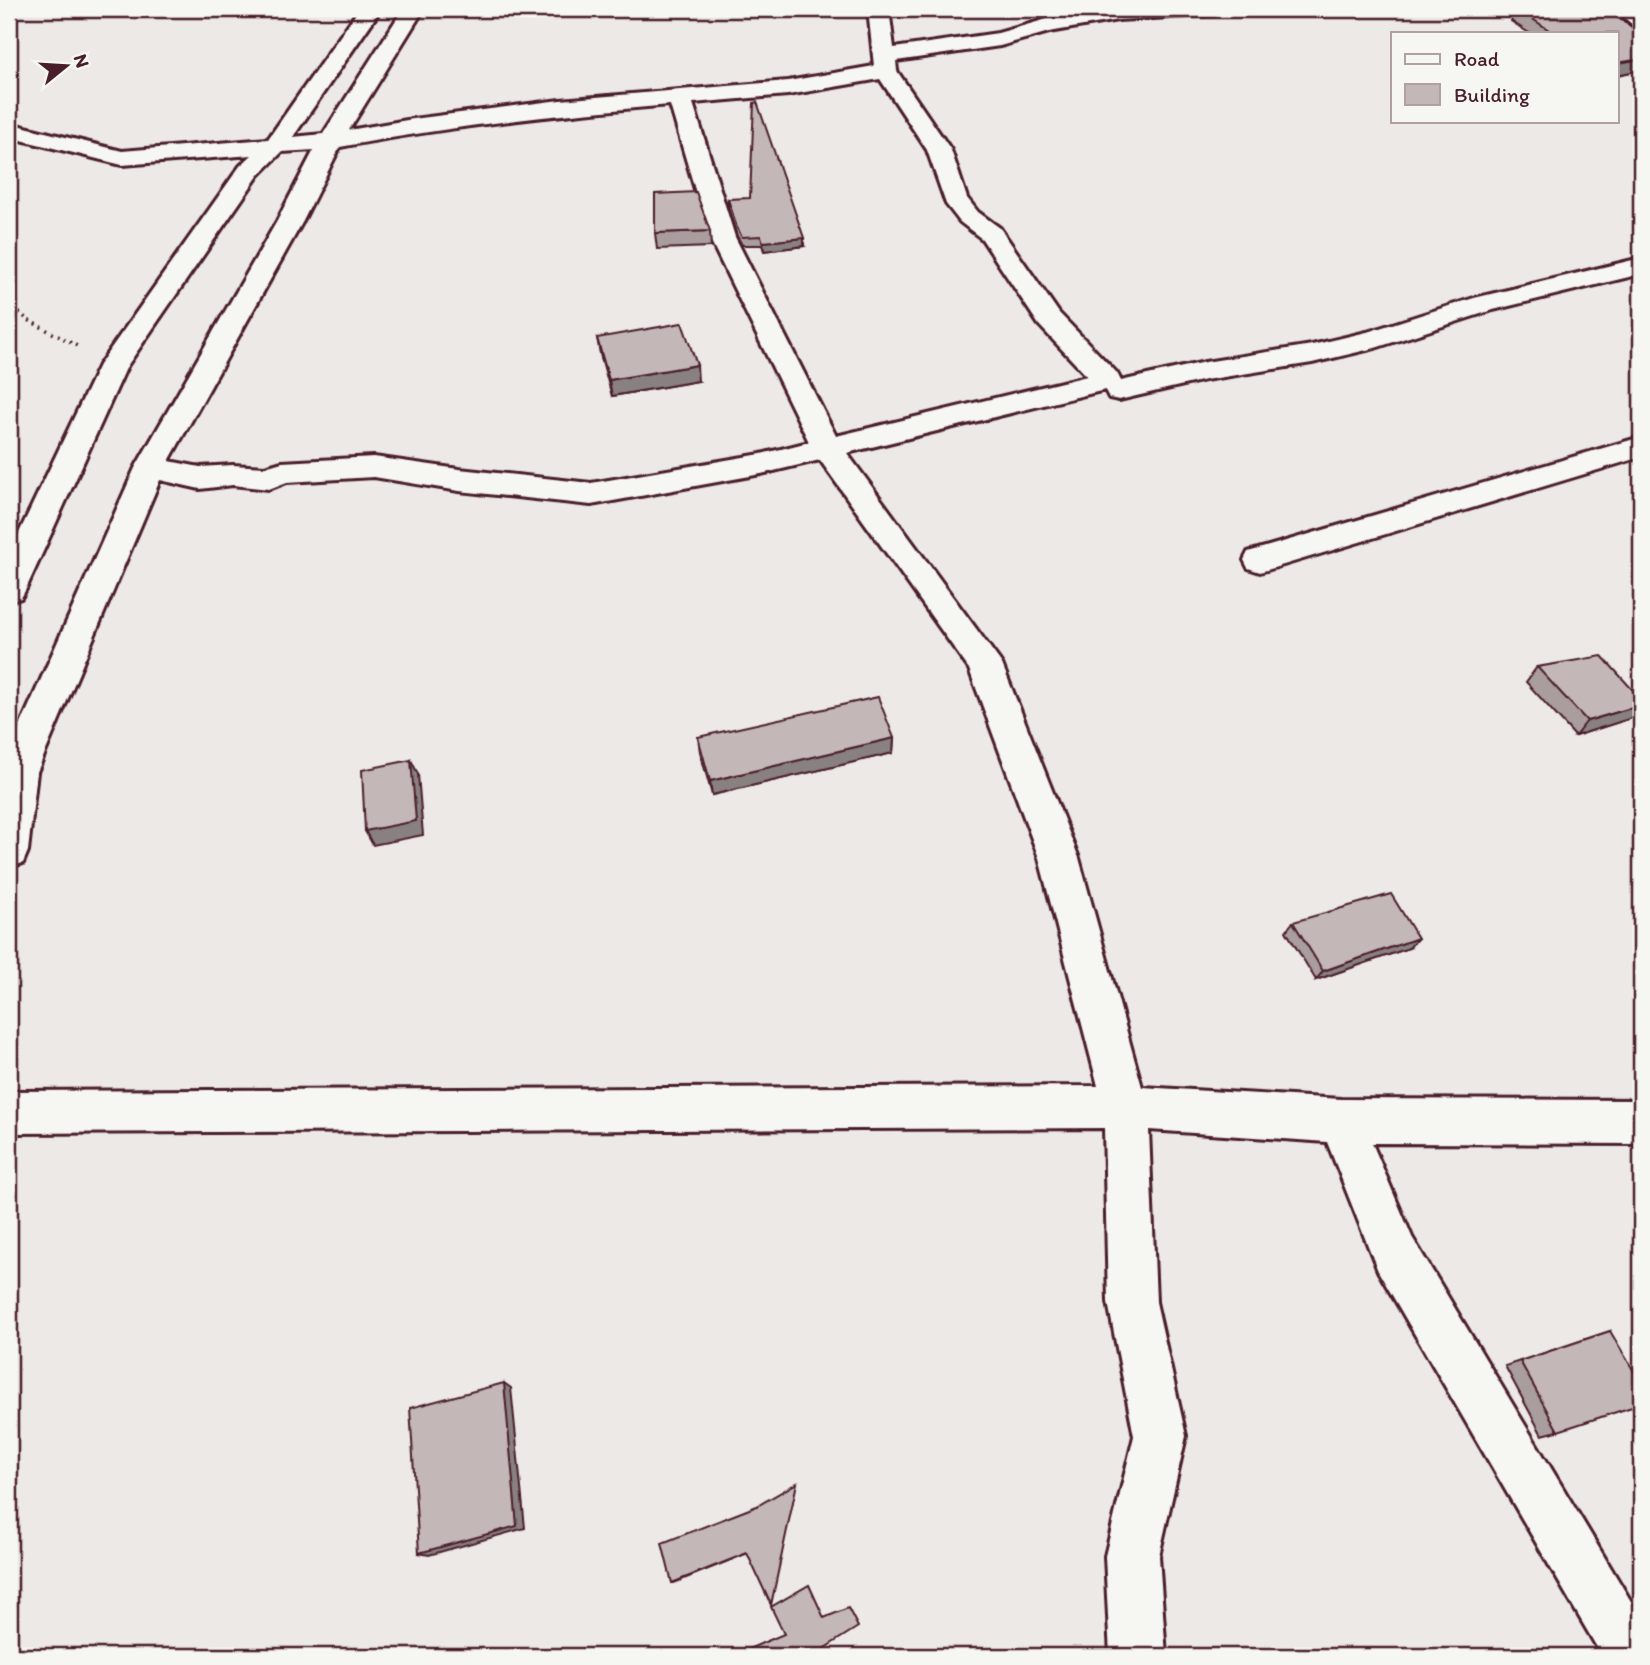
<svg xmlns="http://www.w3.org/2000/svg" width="1650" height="1665" font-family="Itim,sans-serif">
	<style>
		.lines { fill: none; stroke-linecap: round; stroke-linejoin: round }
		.minor-casing { stroke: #4a1f2b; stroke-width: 6 }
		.path { stroke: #4a1f2b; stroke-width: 3.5; stroke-dasharray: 2 4.5; stroke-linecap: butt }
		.minor { fill: #f6f6f2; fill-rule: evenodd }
		.wall { fill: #a99d9d; stroke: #4a1f2b; stroke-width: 2 }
		.shaded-wall { fill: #898080; stroke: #4a1f2b; stroke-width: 2 }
		.building { fill: #c4b7b7; stroke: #4a1f2b; stroke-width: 2 }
	</style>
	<rect width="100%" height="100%" fill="#ece9e6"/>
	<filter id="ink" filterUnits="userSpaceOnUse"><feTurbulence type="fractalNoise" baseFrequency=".0143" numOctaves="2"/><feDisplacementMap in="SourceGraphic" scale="14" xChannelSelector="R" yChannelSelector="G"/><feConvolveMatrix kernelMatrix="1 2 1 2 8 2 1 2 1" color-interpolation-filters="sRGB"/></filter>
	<g filter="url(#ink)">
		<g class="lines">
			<g class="minor-casing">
				<path id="minor" d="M359,9H381L293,137L323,134L403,9H424L349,130L413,119L560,100L788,81L874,66L868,9H889L894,48L998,33L1047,19L1111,9H1216L1214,14L1206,15L1118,20L1049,32L1000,46L896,61L897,71L951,150L967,198L978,212L1000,228L1059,313L1117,373L1121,381L1205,362L1312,345L1367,332L1474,298L1641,258V274L1493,310L1375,348L1312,363L1205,380L1119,400L1109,398L1105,390L847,453L1002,664L1079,858L1142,1087L1341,1099L1641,1100V1144L1372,1143L1412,1237L1641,1618V1656H1602L1378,1271L1327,1142L1149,1130L1156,1302L1186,1436L1159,1556L1166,1656H1110L1105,1556L1134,1436L1108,1302L1104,1128L9,1133V1091L1098,1086L1039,858L969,669L820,460L761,474L591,505L459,491L374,477L287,482L269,489L233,485L200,489L160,480L37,772L28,851L23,863L9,867V751L135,468L277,221L314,150L282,152L258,176L127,366L26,589L21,598L9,601V554L99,365L240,166L252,155L122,165L9,137V123L122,151L268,139ZM880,79L927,150L946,204L960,222L982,239L1039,325L1087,376L836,436L735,237L693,103L788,95ZM670,105L709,237L809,442L761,454L591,483L459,469L374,457L282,462L265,467L233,465L200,467L169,461L303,221L340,147C450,126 560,114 670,105Z
					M1614,9H1638L1641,11V26L1633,25Z
					M1641,437V457L1260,572L1248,568L1244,560L1248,552Z"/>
			</g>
			<path class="path" d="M9,304L28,320L79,347"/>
			<use href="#minor" class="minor"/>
		</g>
		<path class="wall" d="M1516,9H1604L1641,33V70L1617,75V33H1529L1511,21Z
			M728,199L804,246L764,251L762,245H742L737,236L728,207Z
			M710,231L711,247L657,249L655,233Z
			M597,338L698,381L612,396L600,354Z
			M1537,667L1641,699V708L1632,718L1575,736L1526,682Z
			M698,737L894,738L893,753L712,795L700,752Z
			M1293,922L1409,948L1316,980L1286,931Z
			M1610,1331L1558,1431L1542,1435L1505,1366Z"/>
		<path class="shaded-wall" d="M1641,59V70L1617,75V63Z
			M804,238V246L764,251L763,242Z
			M697,365L698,381L612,396L609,380Z
			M1641,705V708L1632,718L1575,736L1587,721Z
			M894,738L893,753L712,795L710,781Z
			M411,760L418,774L423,835L373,845L365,831Z
			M1418,938L1409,948L1316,980L1323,971Z
			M504,1383L511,1388L525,1528L429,1555L419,1553Z
			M747,1553H748L674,1583H672Z"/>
		<path class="building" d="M1517,9H1604L1641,33V59L1617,63V33H1554Z
			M757,102L804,238L763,242L761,236L742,237L737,228L728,199L750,198L754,103Z
			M696,192L710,231L655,233V194Z
			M682,323L697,365L609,380L597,338Z
			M1602,656L1641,699V705L1587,721L1537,667Z
			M878,697L894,738L710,781L698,737Z
			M411,760L416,821L365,831L362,770Z
			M1391,894L1418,938L1323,971L1293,922Z
			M1610,1331L1641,1383V1404L1558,1431L1520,1361Z
			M504,1383L517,1526L419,1553L410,1408Z
			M797,1483L771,1605L747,1553L672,1583L662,1543L757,1506Z
			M809,1585L824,1618L848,1608L858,1627L812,1656H732L784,1634L771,1607Z"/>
	</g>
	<rect width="1650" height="1665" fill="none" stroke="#f6f6f2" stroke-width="35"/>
	<rect x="18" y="18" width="1615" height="1630" fill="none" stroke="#4a1f2b" stroke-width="2.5" filter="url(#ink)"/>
	<rect x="1391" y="32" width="228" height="91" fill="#f6f6f2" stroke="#b1a0a2" stroke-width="2"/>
	<rect x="1405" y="54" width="35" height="10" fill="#f6f6f2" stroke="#b1a0a2" stroke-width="2"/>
	<text x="1454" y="66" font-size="21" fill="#4a1f2b">Road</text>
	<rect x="1405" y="84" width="35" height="21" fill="#c4b7b7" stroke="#b1a0a2" stroke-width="2"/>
	<text x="1454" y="102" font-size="21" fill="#4a1f2b">Building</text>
	<g transform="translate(66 66) rotate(72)" stroke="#f6f6f2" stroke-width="5" paint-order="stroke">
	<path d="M0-5L12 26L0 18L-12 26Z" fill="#4a1f2b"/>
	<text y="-10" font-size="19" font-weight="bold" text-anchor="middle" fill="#4a1f2b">N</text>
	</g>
</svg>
